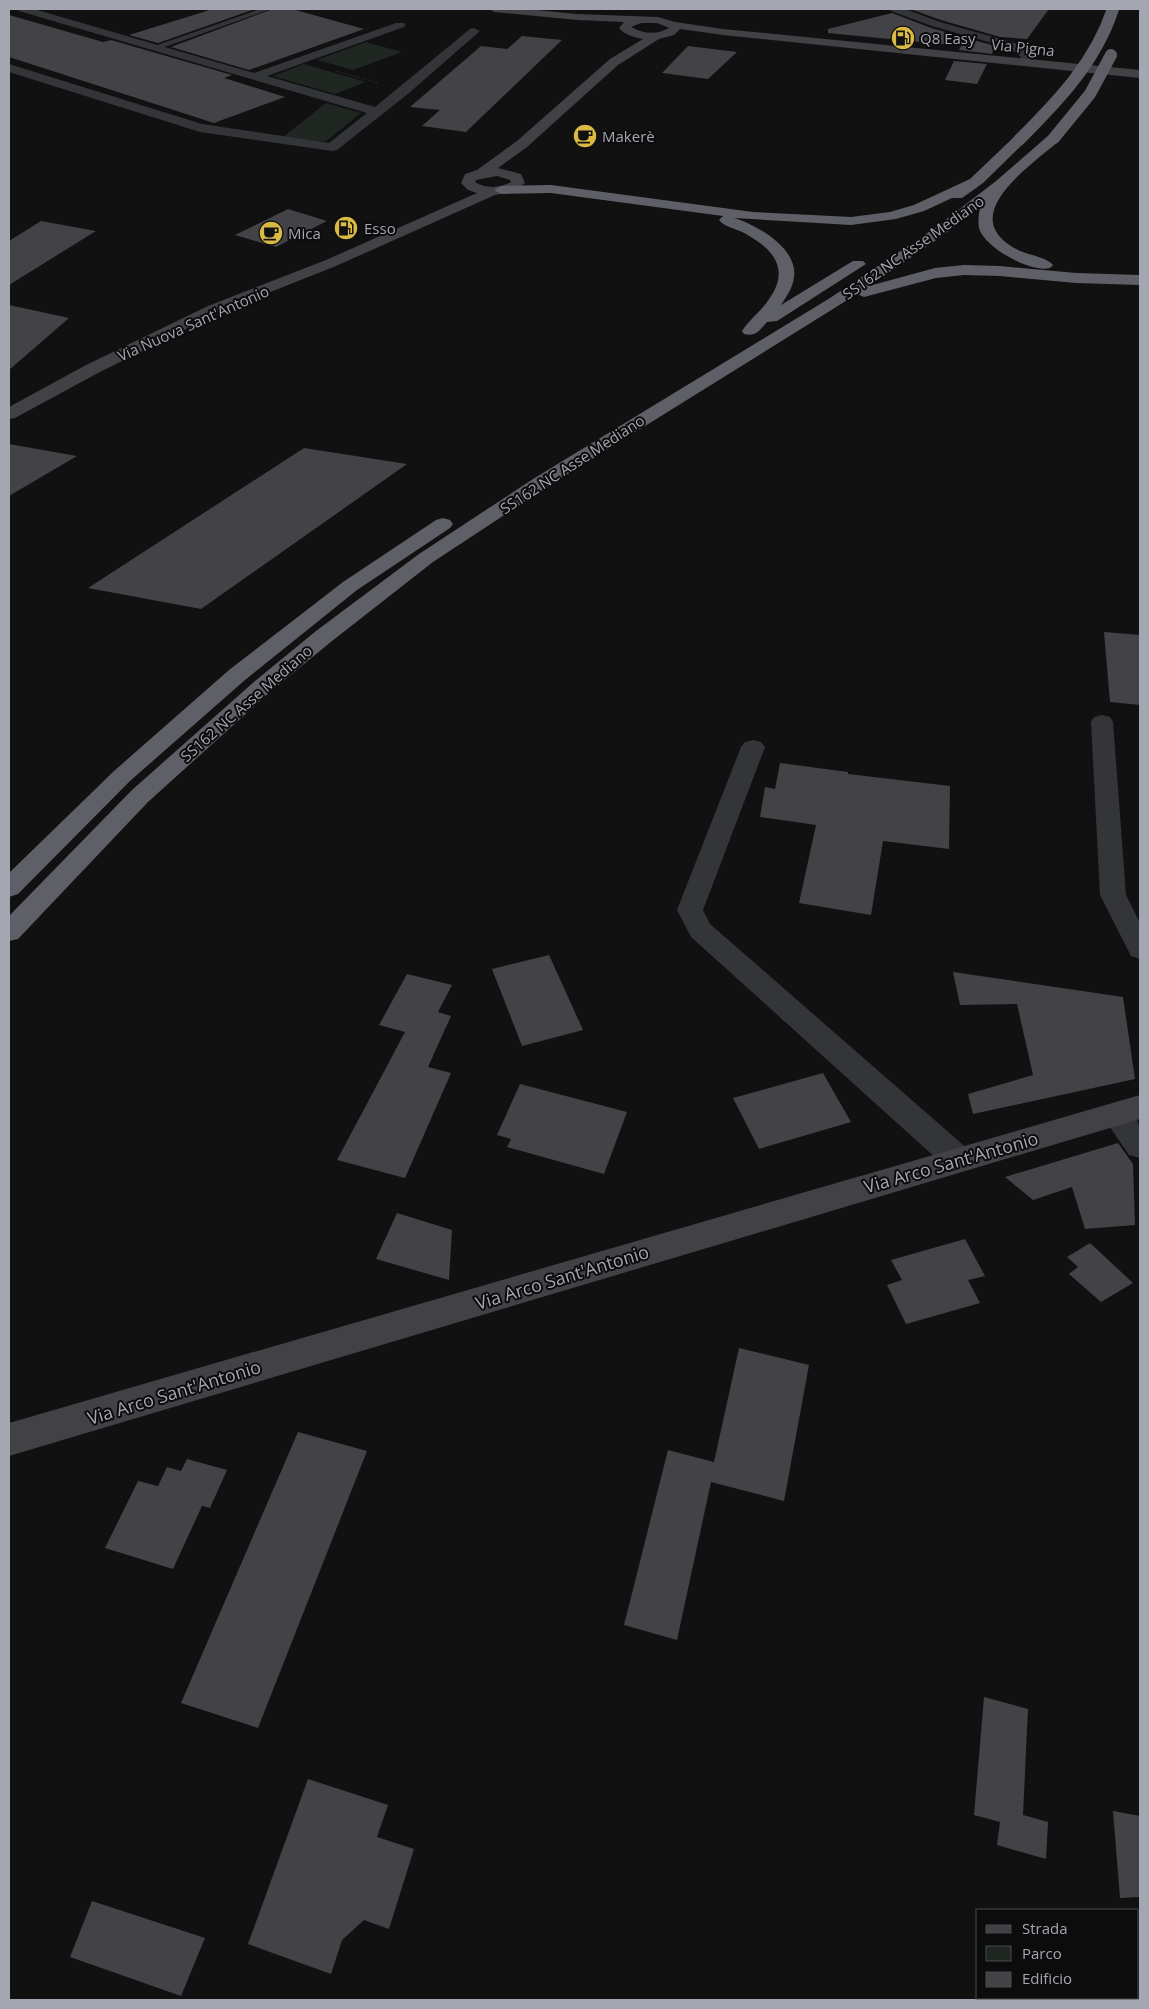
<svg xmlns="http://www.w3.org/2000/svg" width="1149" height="2009" font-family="'Open Sans',sans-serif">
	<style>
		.green { fill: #202621 }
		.building { fill: #434347 }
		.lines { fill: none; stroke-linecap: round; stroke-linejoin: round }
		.path { stroke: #3b3b3f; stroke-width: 1; stroke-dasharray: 1 2; stroke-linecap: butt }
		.lane { fill: #343539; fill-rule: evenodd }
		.street { fill: #343539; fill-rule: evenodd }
		.secondary { fill: #414146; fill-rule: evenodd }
		.highway { fill: #5f6067; fill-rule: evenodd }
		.highway-bridge { stroke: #5f6067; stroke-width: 12 }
		.labels { text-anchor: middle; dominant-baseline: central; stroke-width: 4; stroke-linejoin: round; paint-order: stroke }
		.far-poi-label { font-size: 15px; fill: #a4a6b1; stroke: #0c0c0d; text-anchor: start }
		.far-street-label { font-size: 15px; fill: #a4a6b1; stroke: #0c0c0d }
		.street-label { font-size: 18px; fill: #a4a6b1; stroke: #0c0c0d }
	</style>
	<rect width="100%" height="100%" fill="#111112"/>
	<path class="green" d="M366,42L402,52L353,70L317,60Z
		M304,64L366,82L335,94L273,76Z
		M326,103L361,113L325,142L283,137Z"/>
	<path class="building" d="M213,9H255L158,43L129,35Z
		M273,9H292L364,29L249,70L171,47Z
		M910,9H1049L1027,39L1000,37L941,20Z
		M892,13L931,28L995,46L992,54L959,50L961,46L828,33V29Z
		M9,15L103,42L111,40L232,75L224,78L285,97L214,123L9,57Z
		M522,36L562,40L466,132L422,126L440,110L410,107L481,46L507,49Z
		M688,46L737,52L708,79L662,73Z
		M954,61L987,64L977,84L945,80Z
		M288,209L327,221L276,247L235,235Z
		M41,221L96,231L9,285V241Z
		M9,305L69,318L9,370Z
		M9,444L77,456L9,496Z
		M304,448L407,464L201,609L88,588Z
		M1104,632L1140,635V705L1110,702Z
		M780,763L848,772V774L950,786L949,849L883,841L871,915L799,903L816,825L760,817L765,787L775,789Z
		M549,955L583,1030L522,1046L492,969Z
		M953,972L1123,997L1135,1079L973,1114L968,1094L1033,1075L1017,1004L960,1005Z
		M407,974L452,985L438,1012L451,1016L428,1067L451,1073L405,1178L337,1160L405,1032L379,1025Z
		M823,1073L851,1122L759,1149L733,1098Z
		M520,1084L627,1112L604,1174L507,1147L511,1139L497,1135Z
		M1118,1143L1133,1164L1135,1225L1085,1229L1072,1187L1033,1200L1005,1177Z
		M397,1213L452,1230L449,1280L376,1259Z
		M965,1239L985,1276L968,1280L980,1303L906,1324L887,1285L902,1280L891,1260Z
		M1090,1243L1133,1283L1101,1302L1069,1274L1078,1267L1067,1257Z
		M739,1348L809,1365L784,1501L711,1482L677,1640L624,1625L668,1450L714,1462Z
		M298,1432L367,1451L258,1728L181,1703Z
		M187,1459L227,1470L210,1508L202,1506L173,1569L105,1548L138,1481L158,1486L167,1467L181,1471Z
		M984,1697L1028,1709L1023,1815L1048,1822L1046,1859L997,1845L1000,1822L974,1815Z
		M308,1779L388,1805L377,1837L414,1849L389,1929L364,1920L342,1940L331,1974L248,1944Z
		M1113,1811L1140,1816V1897L1120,1898Z
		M92,1901L205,1938L181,1996L70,1957Z"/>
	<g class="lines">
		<path class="path" d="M336,71L378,83"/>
		<path class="lane" d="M260,9H271L159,49L152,47Z"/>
		<path class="street" d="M18,9H34L254,73L396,23H404L406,25L404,27L267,76L375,107L470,29L474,28L480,31L409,93L337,150L332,151L200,132L9,72V64L202,124L329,143L367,113L19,11Z
			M890,9H905L940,22L1018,44L1029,52L1035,63L1033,66H1025L1020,56L1010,48L932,26L891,11Z
			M1102,715L1110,717L1113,722L1126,895L1140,923V959L1131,956L1100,895L1091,722L1094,717Z
			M753,740L761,742L765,747L703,910L710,924L969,1150L973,1159L969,1168L958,1171L947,1168L691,937L677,910L741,747L745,742Z
			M1116,1102C1144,1111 1140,1134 1140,1158L1129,1155L1101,1114L1106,1106Z"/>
		<path class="secondary" d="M489,9H526L577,14L658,17L675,22L723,29L1140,70V78L723,35L680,29L674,35L659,39L618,65L527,147L498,168L521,174L525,183L512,192L495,195L336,266L220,312L98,373L15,418L9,419V407L86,365L208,306L326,260L477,193L468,190L461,183L465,174L477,170L517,141L610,59L643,39C634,37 625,35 619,28L624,22L577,20L494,12ZM641,23H657L669,28C658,35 643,34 631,27ZM497,176L510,180L511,182C500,188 486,189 475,182L476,180Z
			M1140,1095V1119L9,1456V1423Z"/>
		<path class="highway" d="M1054,134L1061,138L1059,141C1030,166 953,217 1018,250C1026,254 1048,258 1053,265L1050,268C1031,273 988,249 980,231C977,223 979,215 980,207L945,234L869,286L935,268L964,265L1000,266L1076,273L1140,275V285L1076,283L1000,276L964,275L936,278L864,297L857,294L547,487L433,562L332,641L271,691L148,802L18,939L9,941V916L132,790L255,681L316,631L419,554L533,479L830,298L935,228L996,181L1049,135Z
			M1019,136L1026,140L1024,143L983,183L962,198H952L924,211L896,219L851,225L734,218C757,225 798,248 794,277C793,287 787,296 781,305L853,261H863L866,264L777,321L767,322C760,330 756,337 744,334L742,331C749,320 760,312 767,302C791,271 775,250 746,234C738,229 724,227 719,220L723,216L551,193L501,194L494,190L501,186L551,185L753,212L851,217L890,212L914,205L970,179L1014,137Z
			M443,518L450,520L453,524L450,528L357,590L245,680L130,781L18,894L9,897V873L114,771L229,670L343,582L436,520Z"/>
		<path class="highway-bridge" d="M1054,138L1090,94L1111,55
			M1019,140C1058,101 1095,63 1113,9"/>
	</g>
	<defs>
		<g id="fuel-disc" transform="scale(1.25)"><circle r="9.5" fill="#d9ba42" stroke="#0c0c0d"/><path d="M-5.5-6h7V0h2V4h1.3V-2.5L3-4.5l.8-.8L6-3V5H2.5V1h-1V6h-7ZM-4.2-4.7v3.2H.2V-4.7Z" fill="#111"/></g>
		<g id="cafe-disc" transform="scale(1.25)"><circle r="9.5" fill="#d9ba42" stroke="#0c0c0d"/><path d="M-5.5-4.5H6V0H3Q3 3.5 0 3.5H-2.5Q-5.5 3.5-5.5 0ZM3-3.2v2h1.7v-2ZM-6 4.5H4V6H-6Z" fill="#111"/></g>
	</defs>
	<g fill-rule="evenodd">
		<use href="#fuel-disc" x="903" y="38"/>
		<use href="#cafe-disc" x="585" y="136"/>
		<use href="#fuel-disc" x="346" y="228"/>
		<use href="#cafe-disc" x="271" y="233"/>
	</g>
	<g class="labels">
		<g class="far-poi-label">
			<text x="920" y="38">Q8 Easy</text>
			<text x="602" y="136">Makerè</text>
			<text x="364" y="228">Esso</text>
			<text x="288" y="233">Mica</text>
		</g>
		<g class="far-street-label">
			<text transform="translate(1023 47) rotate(6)">Via Pigna</text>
			<text transform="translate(913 247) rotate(-35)">SS162 NC Asse Mediano</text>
			<text transform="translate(193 323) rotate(-24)">Via Nuova Sant'Antonio</text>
			<text transform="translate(572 464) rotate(-33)">SS162 NC Asse Mediano</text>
			<text transform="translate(246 703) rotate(-41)">SS162 NC Asse Mediano</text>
		</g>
		<g class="street-label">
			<text transform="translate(951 1162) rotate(-16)">Via Arco Sant'Antonio</text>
			<text transform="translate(562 1277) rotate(-17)">Via Arco Sant'Antonio</text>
			<text transform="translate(174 1392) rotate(-17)">Via Arco Sant'Antonio</text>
		</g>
	</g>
	<rect width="1149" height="2009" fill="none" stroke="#a4a6b1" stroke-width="20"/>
	<rect x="976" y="1909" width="162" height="90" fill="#0c0c0d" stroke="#494a4f"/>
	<rect x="986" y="1925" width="25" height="8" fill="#414146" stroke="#494a4f"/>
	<text x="1022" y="1934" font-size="15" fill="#a4a6b1">Strada</text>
	<rect x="986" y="1946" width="25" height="15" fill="#202621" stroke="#494a4f"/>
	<text x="1022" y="1959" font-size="15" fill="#a4a6b1">Parco</text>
	<rect x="986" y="1972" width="25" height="15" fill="#434347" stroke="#494a4f"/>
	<text x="1022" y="1984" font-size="15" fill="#a4a6b1">Edificio</text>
</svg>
